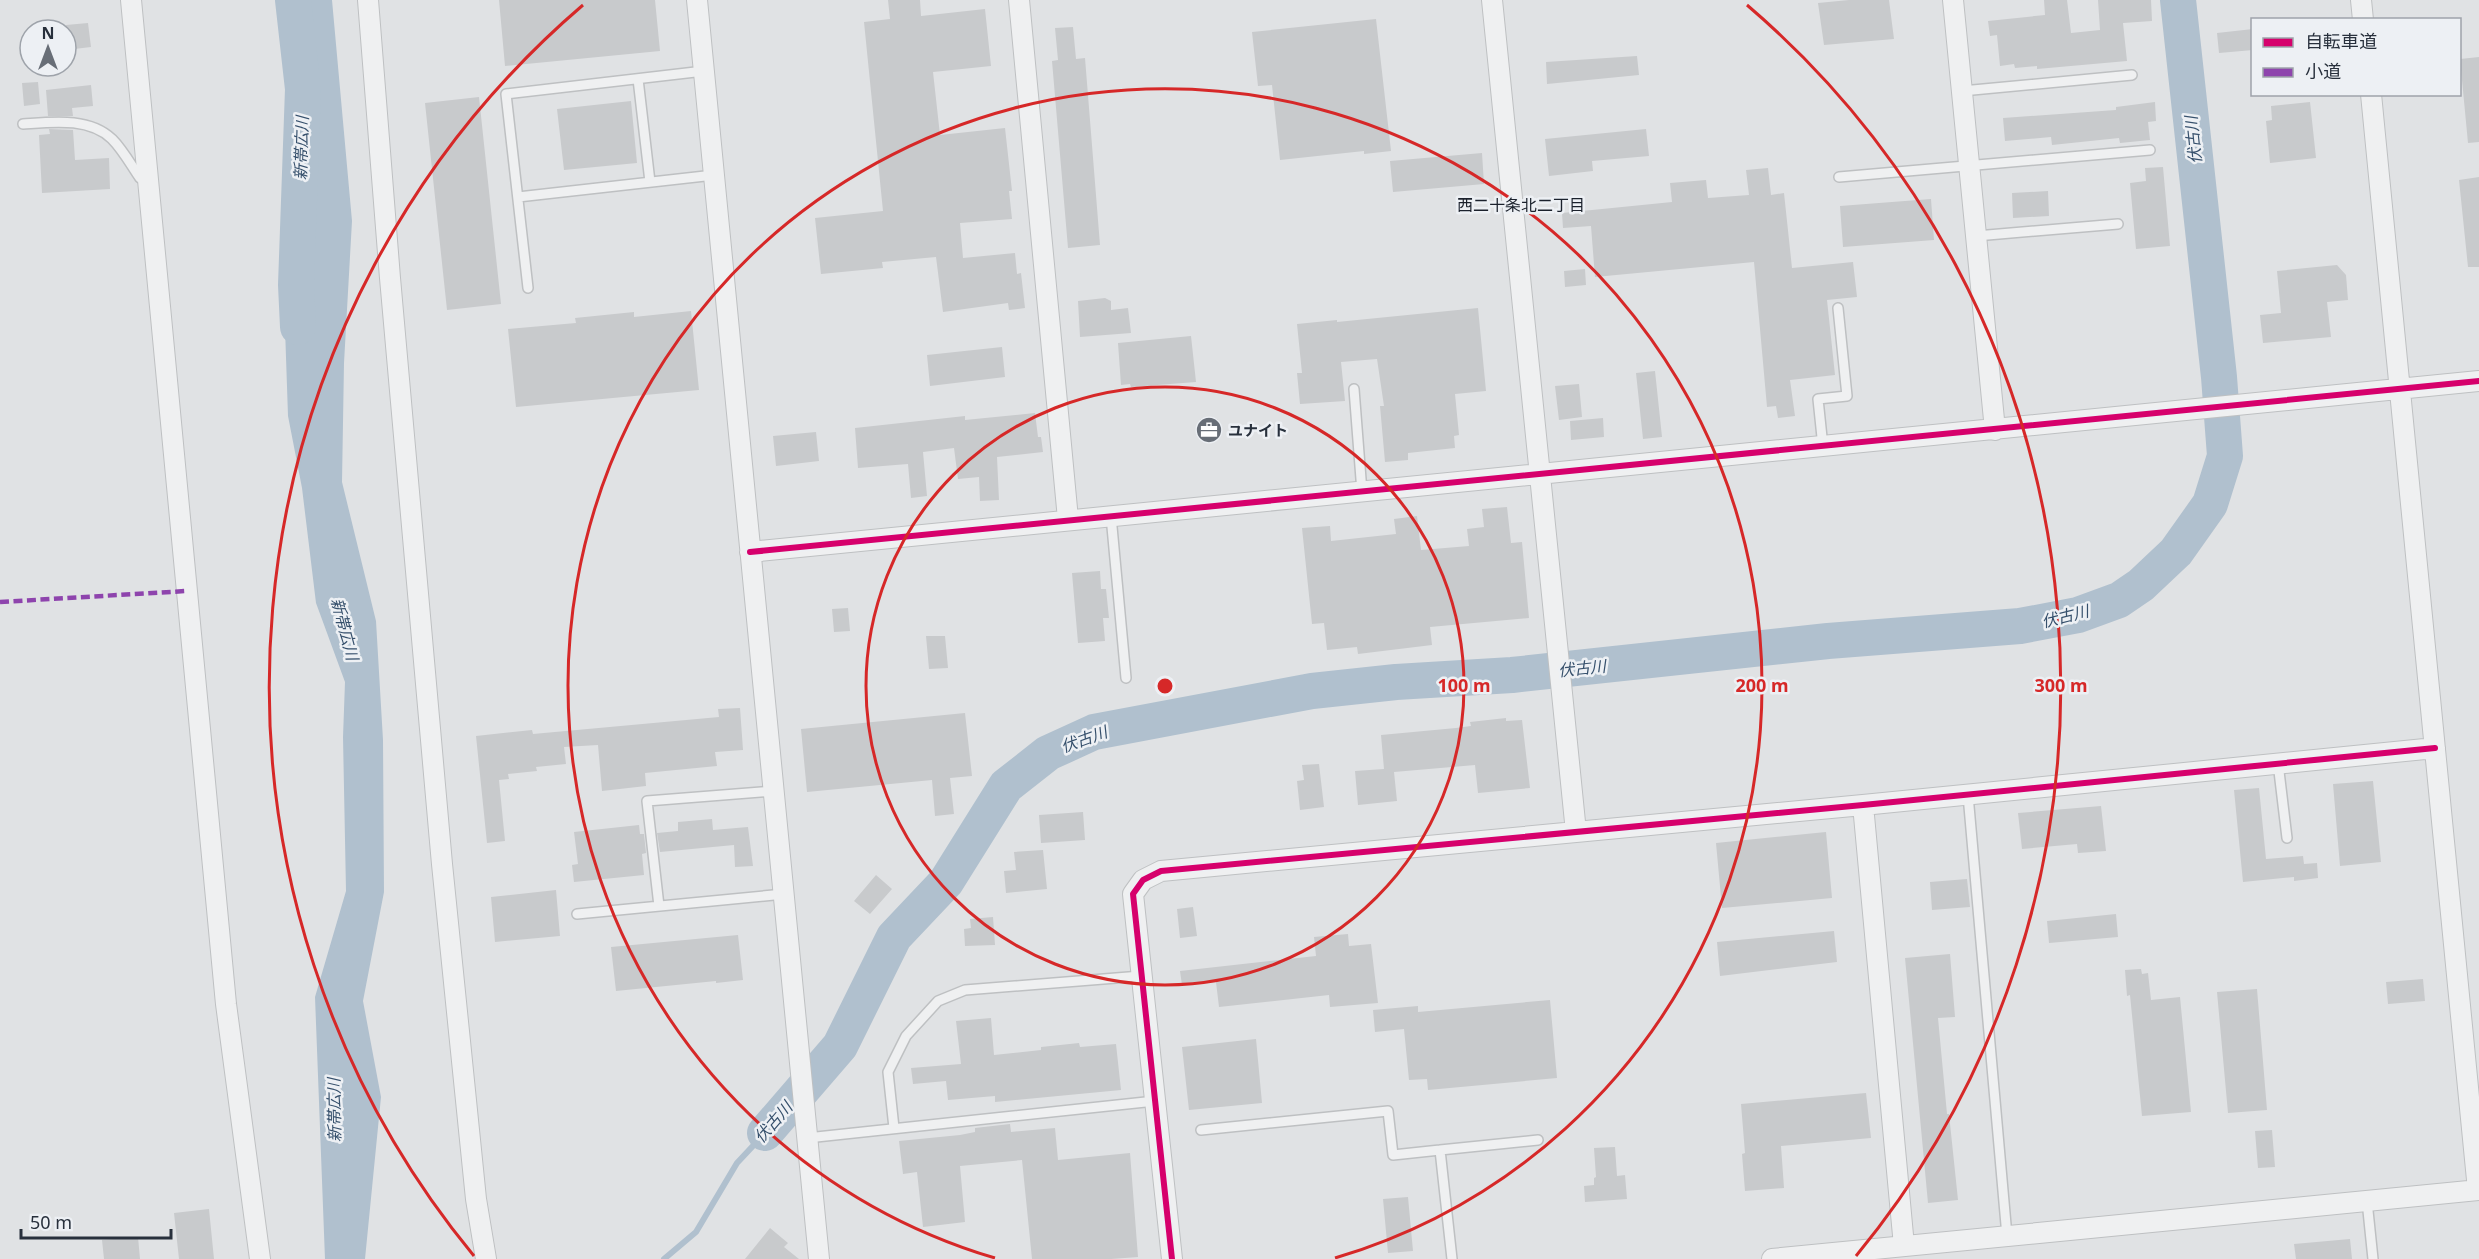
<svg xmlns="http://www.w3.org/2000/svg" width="2479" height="1259" font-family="'Noto Sans','Noto Sans JP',sans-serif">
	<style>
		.water { fill: #b0c0ce }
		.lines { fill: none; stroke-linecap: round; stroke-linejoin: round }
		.stream { stroke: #b0c0ce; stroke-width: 6 }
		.river { stroke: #b0c0ce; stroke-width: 36 }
		.building { fill: #c8cacc }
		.service-casing { stroke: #bec0c2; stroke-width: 12 }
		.minor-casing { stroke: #bec0c2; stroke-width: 22 }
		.service { stroke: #eff0f1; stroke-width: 9 }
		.minor { stroke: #eff0f1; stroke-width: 20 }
		.quiet { stroke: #8e44ad; stroke-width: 4.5; stroke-dasharray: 9 4.5; stroke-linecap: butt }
		.cycleway-casing { stroke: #edf0f4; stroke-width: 10 }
		.cycleway { stroke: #d6006c; stroke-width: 6 }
		.ring { fill: none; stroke: #d62828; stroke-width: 3 }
		.labels { text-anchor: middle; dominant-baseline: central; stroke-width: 5; stroke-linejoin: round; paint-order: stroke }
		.poi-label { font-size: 15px; font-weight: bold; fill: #28303c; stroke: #edf0f4; text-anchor: start }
		.water-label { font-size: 16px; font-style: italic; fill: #36506c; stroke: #edf0f4 }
		.neighbourhood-label { font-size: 16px; fill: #1b212c; stroke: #edf0f4 }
		.centre { fill: #d62828; stroke: #edf0f4; stroke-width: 3 }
		.ring-label { font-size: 18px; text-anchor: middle; font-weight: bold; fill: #d62828; stroke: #edf0f4; stroke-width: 5; stroke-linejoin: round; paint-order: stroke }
	</style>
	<rect width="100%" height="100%" fill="#e0e2e4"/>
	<path class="water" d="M283,0H332L352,221L344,363L342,482L376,621L383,740L384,892L363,1001L381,1097L365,1259H325L315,997L346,891L343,737L345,682L316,603L302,488L288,416L285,328L311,219Z"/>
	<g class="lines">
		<path class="stream" d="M664,1259L696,1232L737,1163L765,1133"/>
		<path class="river" d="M293,0L303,89L296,285L298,327
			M765,1133L840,1046L894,937L946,882L1006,786L1048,753L1094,732L1312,691L1396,682L1512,675L1828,641L2020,626L2078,615L2119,600L2141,585L2176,552L2210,504L2225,456L2219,377L2178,0"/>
	</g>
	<path class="building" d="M499,0H655L660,51L505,66Z
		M888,0H920L921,16L985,9L991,66L933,72L940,135L1005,128L1012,191H1009L1012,219L960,223L963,258L1015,253L1017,274L1021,273L1025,308L1009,310L1008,303L943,312L936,257L882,262L883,268L821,274L815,218L883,211L864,22L890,19Z
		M1849,0H1889L1894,39L1824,45L1818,3Z
		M2044,0H2067L2071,33L2100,30L2098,0H2151L2152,21L2123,23L2127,61L2037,69V66L2015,68L2014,64L2000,66L1997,35L1990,36L1988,21L2045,15Z
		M1376,19L1391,151L1364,154V151L1280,160L1272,85L1258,86L1252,32Z
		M88,23L91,47L66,50V25Z
		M1073,27L1076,59L1085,58L1100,245L1068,248L1052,61L1058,60L1055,28Z
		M2253,29V50L2219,53L2217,33Z
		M1637,56L1639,75L1547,84L1546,62Z
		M2479,57V142L2468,143L2460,59Z
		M38,82L40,104L24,106L22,83Z
		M91,85L93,106L72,108L73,116H48L46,90Z
		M479,97L501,304L447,310L425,103Z
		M631,101L637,163L564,170L557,109Z
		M2155,102L2156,121L2148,122L2150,140L2120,143L2119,138L2052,145L2051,137L2005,141L2003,118L2116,110V107Z
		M2310,102L2316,158L2270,163L2266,121L2272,120L2271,106Z
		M49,129L73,130L75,160L109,158L110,189L42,193L39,135L50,134Z
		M1646,129L1649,156L1592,161L1593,171L1549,176L1545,139Z
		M1482,153L1484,184L1393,192L1390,161Z
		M2163,167L2170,246L2136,249L2130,183L2146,181L2145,168Z
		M1768,168L1771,195L1784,193L1792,268L1853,262L1857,297L1827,300L1835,375L1790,380L1795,416L1778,418L1776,406L1767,407L1754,262L1595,277L1591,226L1563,228L1562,213L1672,202L1670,183L1706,180L1708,198L1749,195L1746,170Z
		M2479,177V267H2468L2459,180Z
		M2048,191L2049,216L2013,218L2012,193Z
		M1931,199L1934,240L1843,247L1840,206Z
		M2337,265L2346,275L2348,300L2327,302L2331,337L2263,343L2260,315L2281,313L2277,271Z
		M1585,269L1586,285L1565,287L1564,271Z
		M1105,298L1111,301V310L1128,308L1131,333L1080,337L1078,301Z
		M1478,308L1486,391L1455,394L1459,435L1454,436L1455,448L1408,453V460L1385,462L1380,406H1384L1377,359L1341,362L1345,401L1300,404L1297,373H1302L1297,324L1337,320V322Z
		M691,311L699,390L516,407L508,329L576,323L575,318L634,312V317Z
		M1191,336L1196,382L1131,387L1130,384L1121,385L1118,343Z
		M1002,347L1005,377L930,386L927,355Z
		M1655,371L1662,437L1643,439L1636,373Z
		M1579,384L1582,417L1559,420L1555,386Z
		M1035,413L1038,437H1041L1043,452L997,457L999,500L980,501L979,477L958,479L954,448L923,452L927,496L911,498L908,464L858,468L855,428L965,416V420Z
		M1603,418L1604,437L1571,440L1570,421Z
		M816,432L819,461L776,466L773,436Z
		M1507,507L1511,543L1522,542L1529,618L1430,627L1432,645L1358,654L1357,647L1327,650L1324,623L1312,624L1302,528L1330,526L1331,541L1396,534L1394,519L1417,516L1421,550L1469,546L1467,529L1484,527L1482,509Z
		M1100,571L1101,589H1106L1109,618H1103L1105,641L1078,643L1072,573Z
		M848,608L850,631L834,632L832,609Z
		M926,636H945L948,668L929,669Z
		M740,708L743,750L715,752L717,766L645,773L646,786L602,791L598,745L564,747L566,764L536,767L537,771L508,774L509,779L499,780L505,841L487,843L476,736L532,730L533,734L719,717L718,709Z
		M965,713L972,776L950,778L954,814L935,816L932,780L807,792L801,729Z
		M1506,718V721L1522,720L1530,788L1478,793L1475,765L1394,772L1397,801L1358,805L1355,771L1384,769L1381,735L1456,728L1471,726L1470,722Z
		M1319,764L1324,807L1300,810L1297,781L1304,780L1302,765Z
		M2373,781L2381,862L2340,866L2333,784Z
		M2259,788L2266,859L2303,856L2304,864L2317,863L2318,878L2294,881V877L2243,882L2234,790Z
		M2101,806L2106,851L2078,853L2077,844L2022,849L2018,813Z
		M1083,812L1085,840L1041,843L1039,815Z
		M712,819L713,830L748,827L753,866L735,867L734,845L660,852L657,833L678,831V822Z
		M639,825L640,834H644L646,853L642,854L644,875L574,882L572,865L578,864L574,832Z
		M1826,832L1832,898L1722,908L1716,843Z
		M1043,850L1047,889L1006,893L1004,871L1016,870L1014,852Z
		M876,875L892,889L870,914L854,901Z
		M1967,879L1970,907L1932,910L1930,882Z
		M556,890L560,936L495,942L491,897Z
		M1193,907L1197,936L1180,938L1177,909Z
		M2116,914L2118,937L2049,943L2047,921Z
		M993,917L995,945L965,946L964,929L971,928L970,919Z
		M1834,931L1837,962L1720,976L1717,942Z
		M1348,934L1349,946L1371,944L1378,1003L1330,1007L1329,995L1219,1007L1216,982L1182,985L1180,971L1316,956L1314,937Z
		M738,935L743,980L716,983V981L616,991L611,947Z
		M1950,954L1955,1017L1938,1018L1947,1114H1949L1958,1200L1928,1203L1905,958Z
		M2141,969L2142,974L2148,973L2151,1000L2180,997L2191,1112L2142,1116L2130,995L2127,996L2125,970Z
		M2423,979L2425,1001L2388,1004L2386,982Z
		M2257,989L2267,1110L2228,1113L2217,992Z
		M1550,1000L1557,1078L1428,1090L1427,1079L1409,1080L1404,1029L1375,1032L1373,1010L1418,1006V1012Z
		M991,1018L994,1055L1041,1050V1047L1079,1043L1080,1047L1116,1044L1121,1090L995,1102V1096L948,1100L946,1081L913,1084L911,1068L961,1064L956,1021Z
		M1256,1039L1262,1103L1189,1110L1182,1047Z
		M1866,1093L1871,1138L1781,1146L1784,1188L1745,1191L1742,1154L1745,1153L1741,1104Z
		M1010,1124L1011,1132L1055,1128L1058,1160L1130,1153L1138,1257L1111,1259H1032L1022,1160L960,1166L965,1222L923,1227L917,1172L903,1174L899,1141L960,1135L975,1132V1128Z
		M2272,1130L2275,1167L2258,1168L2255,1131Z
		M1615,1147L1617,1176L1625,1175L1627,1199L1585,1202L1584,1186L1594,1185V1178L1596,1177L1594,1148Z
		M1408,1197L1413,1251L1388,1253L1383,1199Z
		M209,1209L214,1259H179L174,1213Z
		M770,1228L788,1243L784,1247L799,1259H745Z
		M138,1237L140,1259H104L102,1240Z
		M2350,1239L2352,1259H2296L2294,1244Z"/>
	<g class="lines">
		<g class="service-casing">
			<path id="service" d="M638,79L650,182
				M1962,91L2132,75
				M23,124C52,122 89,117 112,139C123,150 131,165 140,178L146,181
				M1839,177L2150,150
				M518,197L714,175
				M1976,236L2118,224
				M528,288L506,94L704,71
				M1354,389L1362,492
				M1823,447L1818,399L1847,396L1838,308
				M1111,516L1126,678
				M2278,763L2287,838
				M1968,795L2007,1236
				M659,906L647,801L774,791
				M577,914L784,894
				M894,1128L888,1072L906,1036L938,1001L965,990L1141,976
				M1201,1130L1388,1111L1393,1155L1440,1150
				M807,1138L1155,1101
				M2367,1201L2373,1259
				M1452,1259L1440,1150L1538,1140"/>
		</g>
		<g class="minor-casing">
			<path id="minor" d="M131,0L226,1004L260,1259
				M368,0L390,278L442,864L476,1199L486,1259
				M697,0L819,1259
				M1019,0L1068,519
				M1492,0L1576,832
				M1953,0L1995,430
				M2361,0L2363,20
				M2371,94L2478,1190
				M750,552L2479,381
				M1863,805L1904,1246
				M1172,1259L1133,894L1143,880L1161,871L1863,805L2435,748
				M1772,1259L2479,1190"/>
		</g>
		<use href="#service" class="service"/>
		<use href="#minor" class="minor"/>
		<path class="quiet" d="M0,602L186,591"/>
		<g class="cycleway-casing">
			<path id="cycleway" d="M750,552L2479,381
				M1172,1259L1133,894L1143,880L1161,871L1863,805L2435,748"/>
		</g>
		<use href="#cycleway" class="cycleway"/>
	</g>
	<g class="ring">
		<circle cx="1165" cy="686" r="299"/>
		<path d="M995 1258A597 597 0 1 1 1335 1258"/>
		<path d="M474 1256A896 896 0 0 1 583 5M1747 5A896 896 0 0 1 1856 1256"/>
	</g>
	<defs>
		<g id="office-disc" transform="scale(1.35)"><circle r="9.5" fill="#686e77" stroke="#edf0f4"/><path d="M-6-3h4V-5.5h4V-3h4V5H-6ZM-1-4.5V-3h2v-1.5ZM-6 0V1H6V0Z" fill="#fff"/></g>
	</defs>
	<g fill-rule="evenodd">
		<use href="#office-disc" x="1209" y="430"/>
	</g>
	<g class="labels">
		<g class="poi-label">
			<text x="1228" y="430">ユナイト</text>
		</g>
		<g class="water-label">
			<text transform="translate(2193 140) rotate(-96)">伏古川</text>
			<text transform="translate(301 148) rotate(-88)">新帯広川</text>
			<text transform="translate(2065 616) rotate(-14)">伏古川</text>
			<text transform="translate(345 629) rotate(75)">新帯広川</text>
			<text transform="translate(1582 668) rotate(-6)">伏古川</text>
			<text transform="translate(1084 739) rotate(-20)">伏古川</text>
			<text transform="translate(334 1110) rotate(-91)">新帯広川</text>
			<text transform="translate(773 1122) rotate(-49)">伏古川</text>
		</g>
		<g class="neighbourhood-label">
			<text x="1521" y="205">西二十条北二丁目</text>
		</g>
	</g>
	<circle cx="1165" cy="686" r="9" class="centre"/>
	<g class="ring-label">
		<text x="1464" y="692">100 m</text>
		<text x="1762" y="692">200 m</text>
		<text x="2061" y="692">300 m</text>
	</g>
	<rect x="2251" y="18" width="210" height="78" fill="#edf0f4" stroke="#9ea3aa" stroke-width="1.5"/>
	<rect x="2263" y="38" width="30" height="9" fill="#d6006c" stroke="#9ea3aa" stroke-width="1.5"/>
	<text x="2305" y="48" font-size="18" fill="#28303c">自転車道</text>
	<rect x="2263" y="68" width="30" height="9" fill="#8e44ad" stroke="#9ea3aa" stroke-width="1.5"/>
	<text x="2305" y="78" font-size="18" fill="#28303c">小道</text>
	<g transform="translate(48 48)"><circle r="28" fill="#edf0f4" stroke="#9ea3aa" stroke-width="1.5"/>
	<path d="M0-4.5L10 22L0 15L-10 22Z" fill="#686e77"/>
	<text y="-9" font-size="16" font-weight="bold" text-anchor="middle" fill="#28303c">N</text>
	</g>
	<path d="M21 1229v9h150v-9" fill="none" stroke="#28303c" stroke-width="3"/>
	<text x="30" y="1229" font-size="18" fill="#28303c" stroke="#edf0f4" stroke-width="4.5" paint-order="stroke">50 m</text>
</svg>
